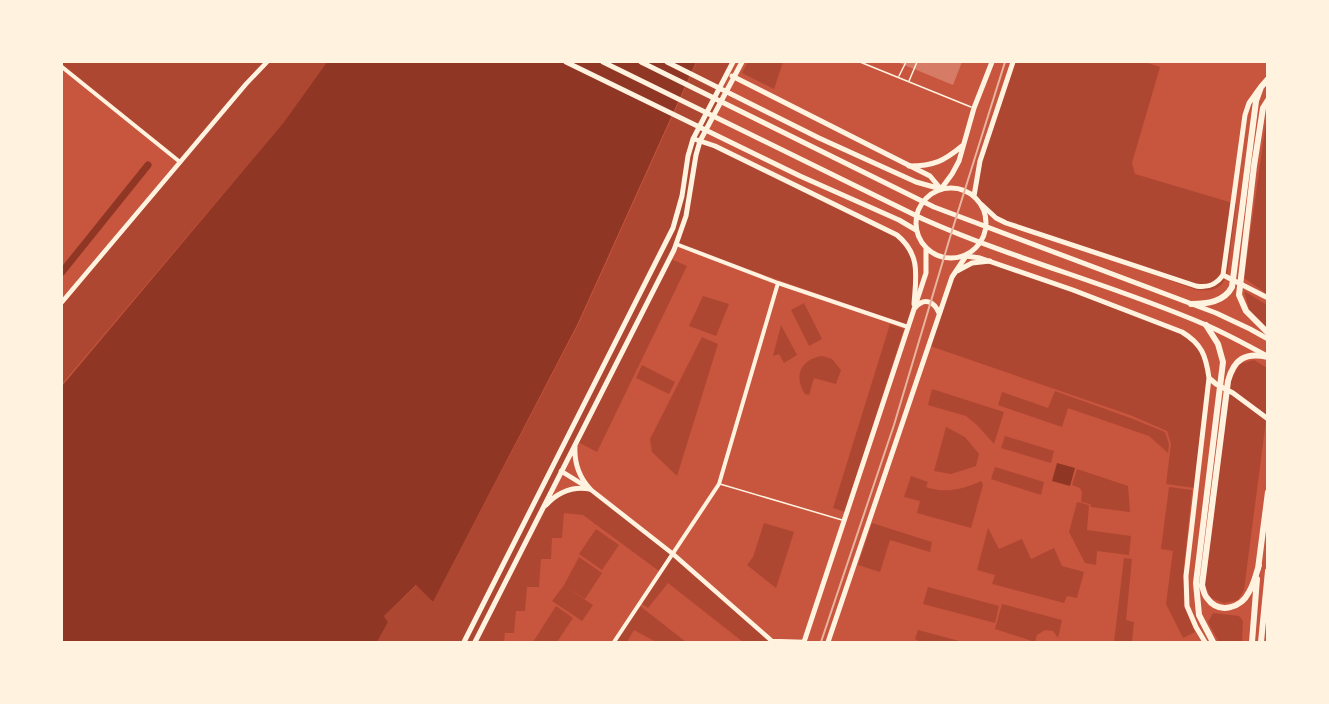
<svg xmlns="http://www.w3.org/2000/svg" width="1329" height="704" font-family="Roboto,sans-serif">
	<style>
		.green { fill: #ae4732 }
		.water { fill: #8f3625 }
		.lines { fill: none; stroke-linecap: round; stroke-linejoin: round }
		.canal { stroke: #8f3625; stroke-width: 7 }
		.building { fill: #d67c66 }
		.service { stroke: #fff3e0; stroke-width: 1.5 }
		.minor { stroke: #fff3e0; stroke-width: 4 }
		.tertiary { stroke: #fff3e0; stroke-width: 4.5 }
		.secondary { stroke: #fff3e0; stroke-width: 5 }
		.primary { stroke: #fff3e0; stroke-width: 5 }
		.trunk { stroke: #fff3e0; stroke-width: 6 }
		.rail { stroke: #e9b49f; stroke-width: 2 }
	</style>
	<rect width="100%" height="100%" fill="#c8553d"/>
	<path class="green" d="M62,62H265L180,160L62,64Z
		M270,62H327L284,122L62,384V306L247,85Z
		M697,62H734L701,142L892,233C897,238 905,244 909,250C920,270 913,304 907,325L676,244L474,642H377L388,622L384,616L417,585L433,602L579,323Z
		M748,62H783L774,89L742,73Z
		M1013,62H1144L1160,67L1132,163L1135,174L1236,204L1227,275C1221,290 1213,291 1197,290L1006,223L982,205L974,196L980,161Z
		M1267,115L1268,294H1267L1244,278Z
		M671,259L687,266L597,452L578,442Z
		M990,262L1182,332L1199,346L1209,378L1195,488L1166,484L1171,444L1167,431L1130,415L930,346L953,277L965,266Z
		M1244,291L1267,305V328L1249,309Z
		M703,296L729,304L716,336L689,326Z
		M804,303L822,339L809,346L791,310Z
		M890,324L904,329L845,512L833,508Z
		M781,325L797,355L784,363L779,354L773,356Z
		M702,337L718,344L677,476L652,452L650,439Z
		M822,356L832,359L841,370L836,384L814,378L809,395L805,394C793,376 801,359 822,356Z
		M1254,360L1267,368L1268,405L1244,590L1238,600L1224,603L1211,598L1205,585L1231,381L1239,364Z
		M642,365L675,382L669,394L636,378Z
		M932,389L1004,412L994,444L977,425L966,416L928,405Z
		M1055,391L1133,419L1165,432L1169,444L1168,453L1149,436L1068,408L1062,427L998,405L1002,392L1048,408Z
		M946,427L965,437L979,454L976,466L951,474L934,471Z
		M1005,436L1054,451L1051,463L1001,448Z
		M995,467L1044,482L1041,495L991,479Z
		M1077,469L1128,486L1130,512L1091,507L1090,504L1081,502L1082,492L1080,488L1072,485Z
		M911,476L928,482L926,487C945,494 964,489 981,481L983,485L971,528L917,513L920,501L904,497Z
		M1169,487L1192,490L1183,576L1184,606L1195,632L1183,638L1166,604L1173,551L1161,549Z
		M573,490H589L670,554L659,571L583,515L564,513L562,538H552L551,559H541L539,587H527L525,611H516L514,633H505L504,642H477L547,507L554,499Z
		M1077,502L1089,505L1087,530L1131,536L1129,555L1097,551L1096,565L1085,563L1069,532Z
		M764,523L794,532L776,588L747,565L753,557Z
		M872,523L932,542L930,552L890,540L880,572L858,565Z
		M988,528L999,549L1022,539L1031,559L1054,548L1062,566L1084,572L1077,598L1067,596L1064,603L992,584L995,575L977,570Z
		M596,529L619,545L602,570L579,554Z
		M673,556L770,642H743L668,583L648,608L642,604Z
		M579,557L602,573L585,599L564,586L593,605L582,621L552,601L564,585Z
		M1124,558L1132,559L1126,620L1134,622L1132,642H1133H1114Z
		M928,587L999,606L995,623L923,604Z
		M1002,604L1062,620L1058,638L1053,631L1045,630L1037,635L1035,642L995,629Z
		M556,606L573,618L557,642H533Z
		M640,606L686,642H656L634,630L627,642H616Z
		M1213,613L1239,616L1243,621L1242,642H1219L1208,622Z
		M918,630L963,642H920L915,639Z"/>
	<path class="water" d="M327,62H696L578,323L433,602L416,585L384,616L388,622L377,642H62V386L284,122Z
		M1057,463L1075,468L1070,486L1052,481Z"/>
	<g class="lines">
		<path class="canal" d="M62,272L148,165"/>
	</g>
	<path class="building" d="M897,62H962L953,85Z"/>
	<g class="lines">
		<path class="service" d="M860,62L971,107
			M899,76L906,62
			M909,81L917,62
			M720,484L842,520"/>
		<path class="minor" d="M62,67L180,162
			M676,244L778,283L908,327
			M614,642L719,484L778,283"/>
		<path class="tertiary" d="M62,302L246,84L267,62
			M561,471L590,489L673,554L773,642
			M772,641L804,642"/>
		<path class="secondary" d="M566,62L800,176L899,220L916,230
			M667,62L819,138L916,182L941,189
			M732,76L930,176L940,188
			M697,140L715,146L897,235C921,255 916,276 914,304
			M982,205L996,218L1006,223L1196,286C1208,288 1216,285 1223,275L1245,115L1249,103L1259,89
			M966,256L980,258L1073,290L1182,332C1202,344 1206,356 1209,378L1186,576L1187,606L1196,627L1205,642
			M1223,275L1268,298
			M1209,378L1216,384L1233,393L1268,419
			M575,446C574,463 579,477 590,489
			M546,505C558,492 573,486 590,489
			M464,642L673,228L682,196L688,156L693,139L733,62
			M475,642L674,250L686,216L696,155L700,141L742,62"/>
		<path class="primary" d="M603,62L923,219C1015,260 1114,285 1206,325C1227,334 1247,345 1267,356
			M641,62L934,207L1216,313L1250,329L1268,339
			M909,166C934,166 944,161 962,146
			M916 223a35 35 0 1 1 70 0a35 35 0 1 1-70 0Z
			M941,189L952,174L959,161L974,108L992,62
			M974,196L980,161L1013,62
			M957,271L972,263L990,261
			M915,308C924,297 934,301 939,313
			M804,642L926,273V249
			M828,642L952,277L966,256"/>
		<path class="trunk" d="M1268,100L1263,108L1254,166L1239,295L1246,311L1268,333
			M1191,304C1207,304 1224,302 1232,287L1256,101L1261,87L1268,79
			M1206,325L1218,344L1223,362L1196,583L1199,615L1213,642
			M1259,565C1256,574 1254,584 1249,592C1241,608 1219,615 1207,598C1204,595 1203,589 1202,585L1228,381C1234,359 1245,352 1268,357
			M1258,569L1268,492
			M1252,642L1257,579
			M1261,642L1268,571"/>
		<path class="rail" d="M821,642L894,425L951,234L1005,62"/>
	</g>
	<rect width="1329" height="704" fill="none" stroke="#fff3e0" stroke-width="126"/>
</svg>
